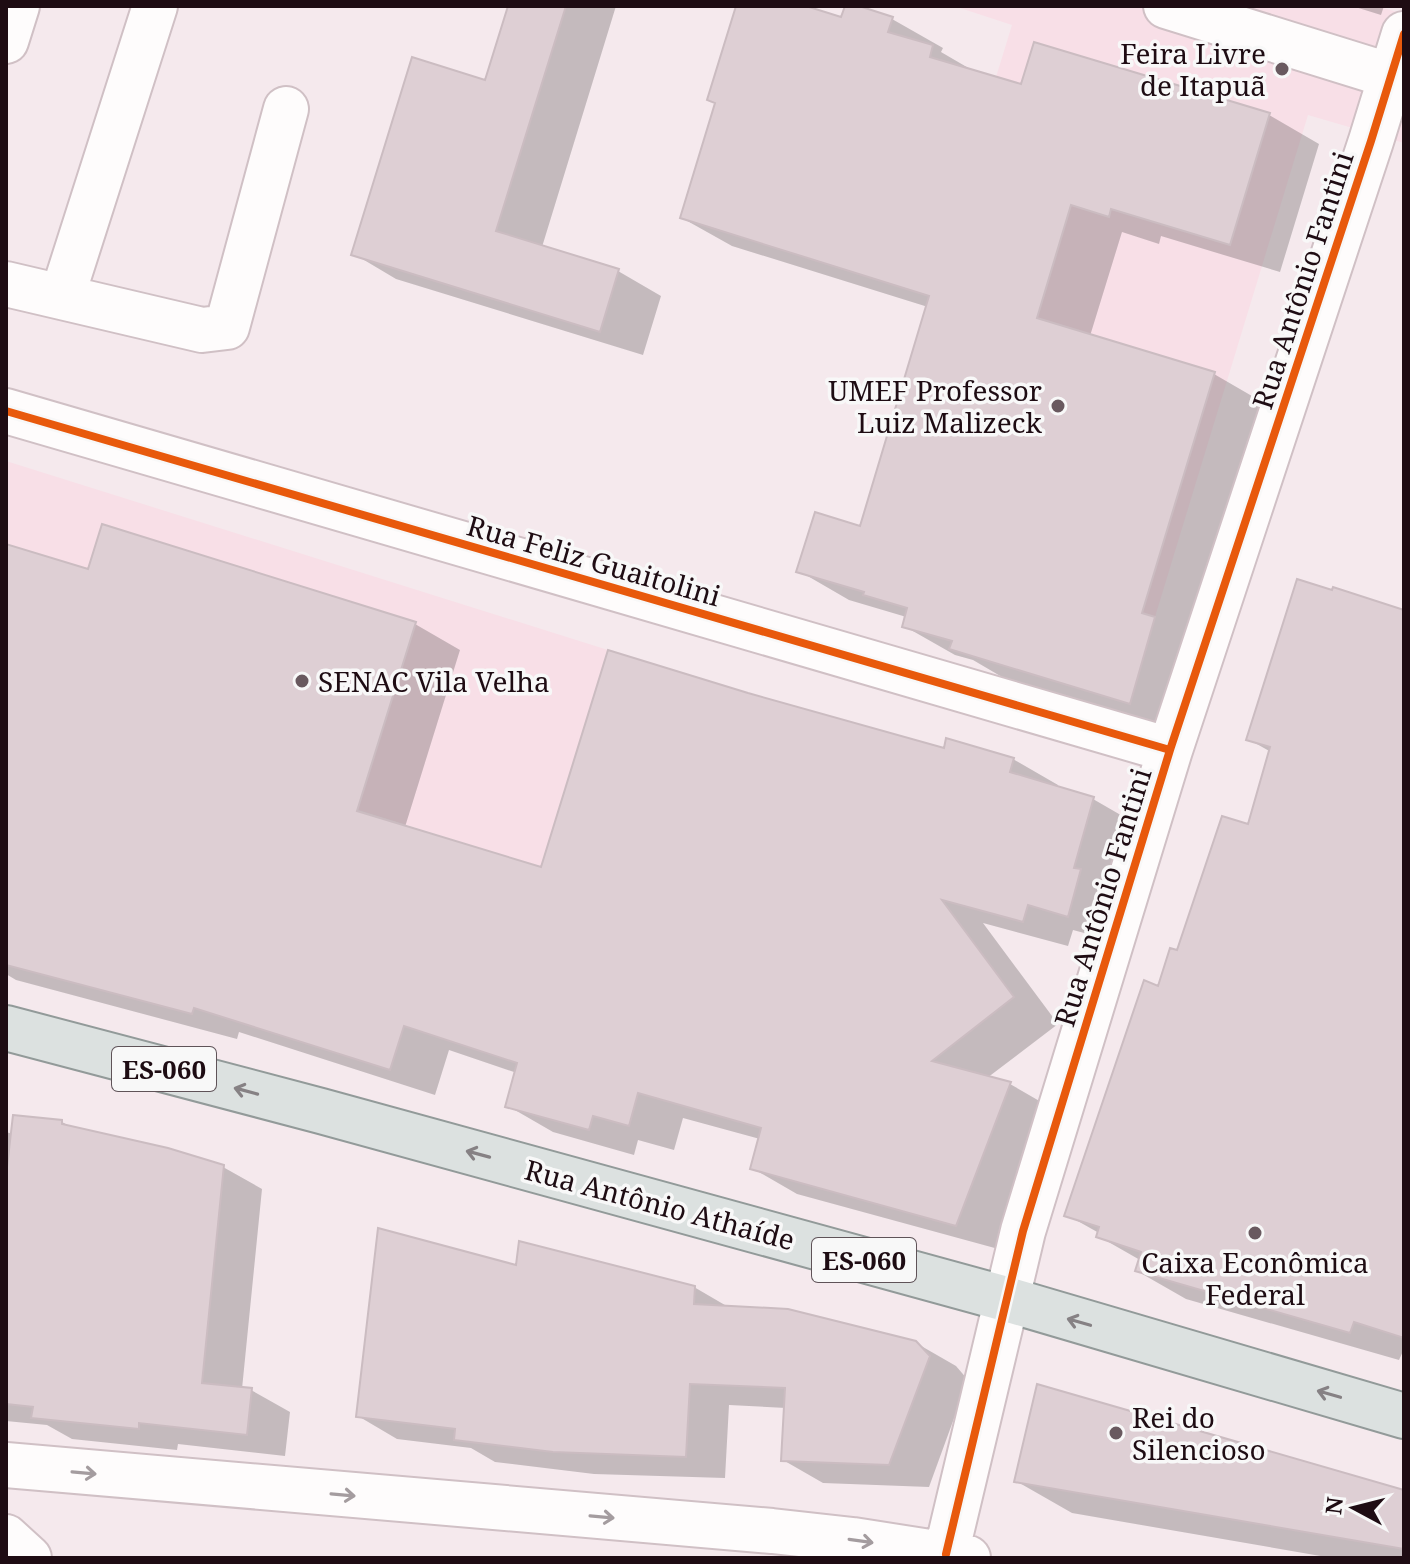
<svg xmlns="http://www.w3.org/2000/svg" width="1410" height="1564" font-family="'Noto Serif',serif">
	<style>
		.built { fill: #f8dfe7 }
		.shadow { fill: #0003 }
		.building { fill: #decfd4; stroke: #cbbcc1; stroke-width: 2 }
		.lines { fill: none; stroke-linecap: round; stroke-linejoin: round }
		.minor-casing { stroke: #d0c0c5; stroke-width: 48 }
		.major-casing { stroke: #929a99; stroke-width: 48 }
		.minor { stroke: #fefcfc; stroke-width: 44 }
		.major { stroke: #dce1e0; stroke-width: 44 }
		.cycleway-casing { stroke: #f8f8f8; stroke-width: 13 }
		.cycleway { stroke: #e8590c; stroke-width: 8 }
		.oneway { stroke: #868184 }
		.oneway2 { stroke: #a49c9f }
		.poi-dot { fill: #69595f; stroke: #f8f8f8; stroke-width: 3 }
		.labels { text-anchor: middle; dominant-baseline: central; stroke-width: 7; stroke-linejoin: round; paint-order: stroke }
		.shield { fill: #f8f8f8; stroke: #5f5358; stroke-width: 2 }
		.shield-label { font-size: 26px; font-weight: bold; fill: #1e0c13 }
		.poi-label { font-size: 28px; fill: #1e0c13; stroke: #f8f8f8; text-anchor: end }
		.street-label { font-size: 28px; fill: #1e0c13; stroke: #f8f8f8 }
	</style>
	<rect width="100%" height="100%" fill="#f5e9ed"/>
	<path class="built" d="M954,6H1377L1404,14V143L1308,115L1155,617L994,567L932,286L1012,25Z
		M6,461L608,650L541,867L169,751L6,832Z"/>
	<path class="shadow" d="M510,6H616L542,247L618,271L661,296L643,355L396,279L354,254L486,83Z
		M738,6H799L843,19L847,6H852L892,19L943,48L941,52L977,73L1023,87L1269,115L1319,144L1280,272L1161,236L1159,244L1122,232L1090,336L1214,374L1264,403L1180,731L1002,677L973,660L955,655L904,626L907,618L903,616L849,600L799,571L862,529L928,307L732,246L682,218L717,104Z
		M1352,6H1384L1381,15Z
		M6,546L89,572L415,624L460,650L405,827L542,870L747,695L945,750L1013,759L1058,785L1057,788L1093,799L1138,825L1114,941L1073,930L1068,946L983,923L1058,1024L987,1078L1010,1084L1055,1110L1002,1250L797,1194L752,1168L760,1139L683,1118L674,1150L638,1140L634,1155L553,1132L508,1106L517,1073L449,1050L435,1095L239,1032L237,1039L16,980L6,974Z
		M1404,612V1349L1399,1360L1186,1299L1137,1271L1140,1260L1098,1236L1099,1233L1067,1215L1159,988L1249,826L1271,752L1248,739Z
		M62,1122L75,1129L223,1167L262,1189L242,1389L251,1390L290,1412L285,1456L178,1444L177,1450L72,1439L47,1425L6,1421V1132L13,1134Z
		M518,1267L694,1287L730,1308L916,1343L956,1366L968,1380L929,1487L823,1483L783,1460L786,1408L729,1405L725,1478L594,1474L495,1462L471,1448L397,1439L358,1416Z
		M1016,1481L1404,1492V1558H1332L1072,1513Z"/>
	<path class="building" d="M508,6H566L496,231L619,269L600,332L351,255L412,57L485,80Z
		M736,6H806L841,17L845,6H859L893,17L888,32L933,45L930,57L1021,84L1034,42L1270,113L1230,245L1111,209L1109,217L1071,205L1037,318L1215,372L1142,613L1155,617L1130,704L949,649L952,641L902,627L907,608L863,595L864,592L796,572L815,512L860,526L929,296L680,218L715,103L707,100Z
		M102,524L416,622L357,811L541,867L608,650L748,693L944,748L946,738L1014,758L1010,772L1094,797L1074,868L1081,869L1068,917L1028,905L1023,922L942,900L1014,997L932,1061L1011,1082L956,1226L750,1169L761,1128L638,1093L629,1126L593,1116L589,1130L505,1107L517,1063L404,1026L390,1070L194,1008L192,1014L6,965V544L88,569Z
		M1297,579L1332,590L1333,587L1404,610V1338L1354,1322L1350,1333L1135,1271L1141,1252L1096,1237L1099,1227L1064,1216L1144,980L1158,986L1170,948L1177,950L1222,816L1248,824L1270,747L1246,740Z
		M13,1115L62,1120V1124L168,1148L224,1165L202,1383L252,1388L247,1435L139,1423V1429L31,1418L33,1407L6,1404V1176Z
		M378,1228L516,1265L519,1241L695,1286L694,1304L788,1309L916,1341L930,1356L889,1465L781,1461L785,1388L690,1384L686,1457L553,1452L454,1440L455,1429L356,1417Z
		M1037,1384L1404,1490V1549L1014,1482Z"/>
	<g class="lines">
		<g class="minor-casing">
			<path id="minor" d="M1166,6L1404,80
				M6,41L17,6
				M6,284L202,330L227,327L286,109
				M62,297L155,6
				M6,411L1170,750
				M6,1465L772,1531L853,1540L968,1558
				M6,1537L29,1558
				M946,1554L1023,1231L1170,750L1371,141L1404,34"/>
		</g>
		<g class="major-casing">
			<path id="major" d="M6,1028L321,1111L1006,1299L1404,1416"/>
		</g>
		<use href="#minor" class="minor"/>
		<use href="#major" class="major"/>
		<g class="cycleway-casing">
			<path id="cycleway" d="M6,411L1170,750
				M946,1554L1023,1231L1170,750L1371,141L1404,34"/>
		</g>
		<use href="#cycleway" class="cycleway"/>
	</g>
	<defs><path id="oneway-shaft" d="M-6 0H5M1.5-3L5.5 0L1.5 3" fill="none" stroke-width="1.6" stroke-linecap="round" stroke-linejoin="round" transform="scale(2)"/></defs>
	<g class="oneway">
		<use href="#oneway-shaft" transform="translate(246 1091) rotate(-165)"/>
		<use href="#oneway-shaft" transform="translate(478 1154) rotate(-165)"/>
		<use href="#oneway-shaft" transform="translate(1079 1322) rotate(-164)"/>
		<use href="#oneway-shaft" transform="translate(1329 1394) rotate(-164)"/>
	</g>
	<g class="oneway2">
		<use href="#oneway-shaft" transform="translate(84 1473) rotate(5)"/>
		<use href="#oneway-shaft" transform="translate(343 1495) rotate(5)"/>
		<use href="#oneway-shaft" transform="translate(602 1517) rotate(5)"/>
		<use href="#oneway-shaft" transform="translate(861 1541) rotate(8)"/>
	</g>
	<g class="poi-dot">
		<circle cx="1282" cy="69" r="8"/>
		<circle cx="1058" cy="406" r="8"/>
		<circle cx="302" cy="681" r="8"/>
		<circle cx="1255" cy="1233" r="8"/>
		<circle cx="1116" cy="1433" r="8"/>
	</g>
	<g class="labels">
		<g class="shield">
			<rect x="112" y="1047" width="104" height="44" rx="6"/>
			<rect x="812" y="1238" width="104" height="44" rx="6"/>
		</g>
		<g class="shield-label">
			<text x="164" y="1069">ES-060</text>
			<text x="864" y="1260">ES-060</text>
		</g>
		<g class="poi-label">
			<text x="1266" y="53">Feira Livre<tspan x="1266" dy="32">de Itapuã</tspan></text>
			<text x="1042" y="390">UMEF Professor<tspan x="1042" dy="32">Luiz Malizeck</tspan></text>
			<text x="318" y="681" text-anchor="start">SENAC Vila Velha</text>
			<text x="1255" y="1262" text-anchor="middle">Caixa Econômica<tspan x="1255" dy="32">Federal</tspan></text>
			<text x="1132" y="1417" text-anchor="start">Rei do<tspan x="1132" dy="32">Silencioso</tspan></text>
		</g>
		<g class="street-label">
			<text transform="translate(1302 280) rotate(-72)">Rua Antônio Fantini</text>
			<text transform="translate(594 560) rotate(16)">Rua Feliz Guaitolini</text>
			<text transform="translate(1102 897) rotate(-73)">Rua Antônio Fantini</text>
			<text transform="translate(660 1204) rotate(15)">Rua Antônio Athaíde</text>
		</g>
	</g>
	<rect width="1410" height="1564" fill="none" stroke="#1e0c13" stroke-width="16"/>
	<g transform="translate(1354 1508) rotate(277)" stroke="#f8f8f8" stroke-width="6" paint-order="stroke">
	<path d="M0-6L14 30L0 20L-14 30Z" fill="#1e0c13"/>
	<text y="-12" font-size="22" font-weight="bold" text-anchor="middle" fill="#1e0c13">N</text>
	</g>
</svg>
